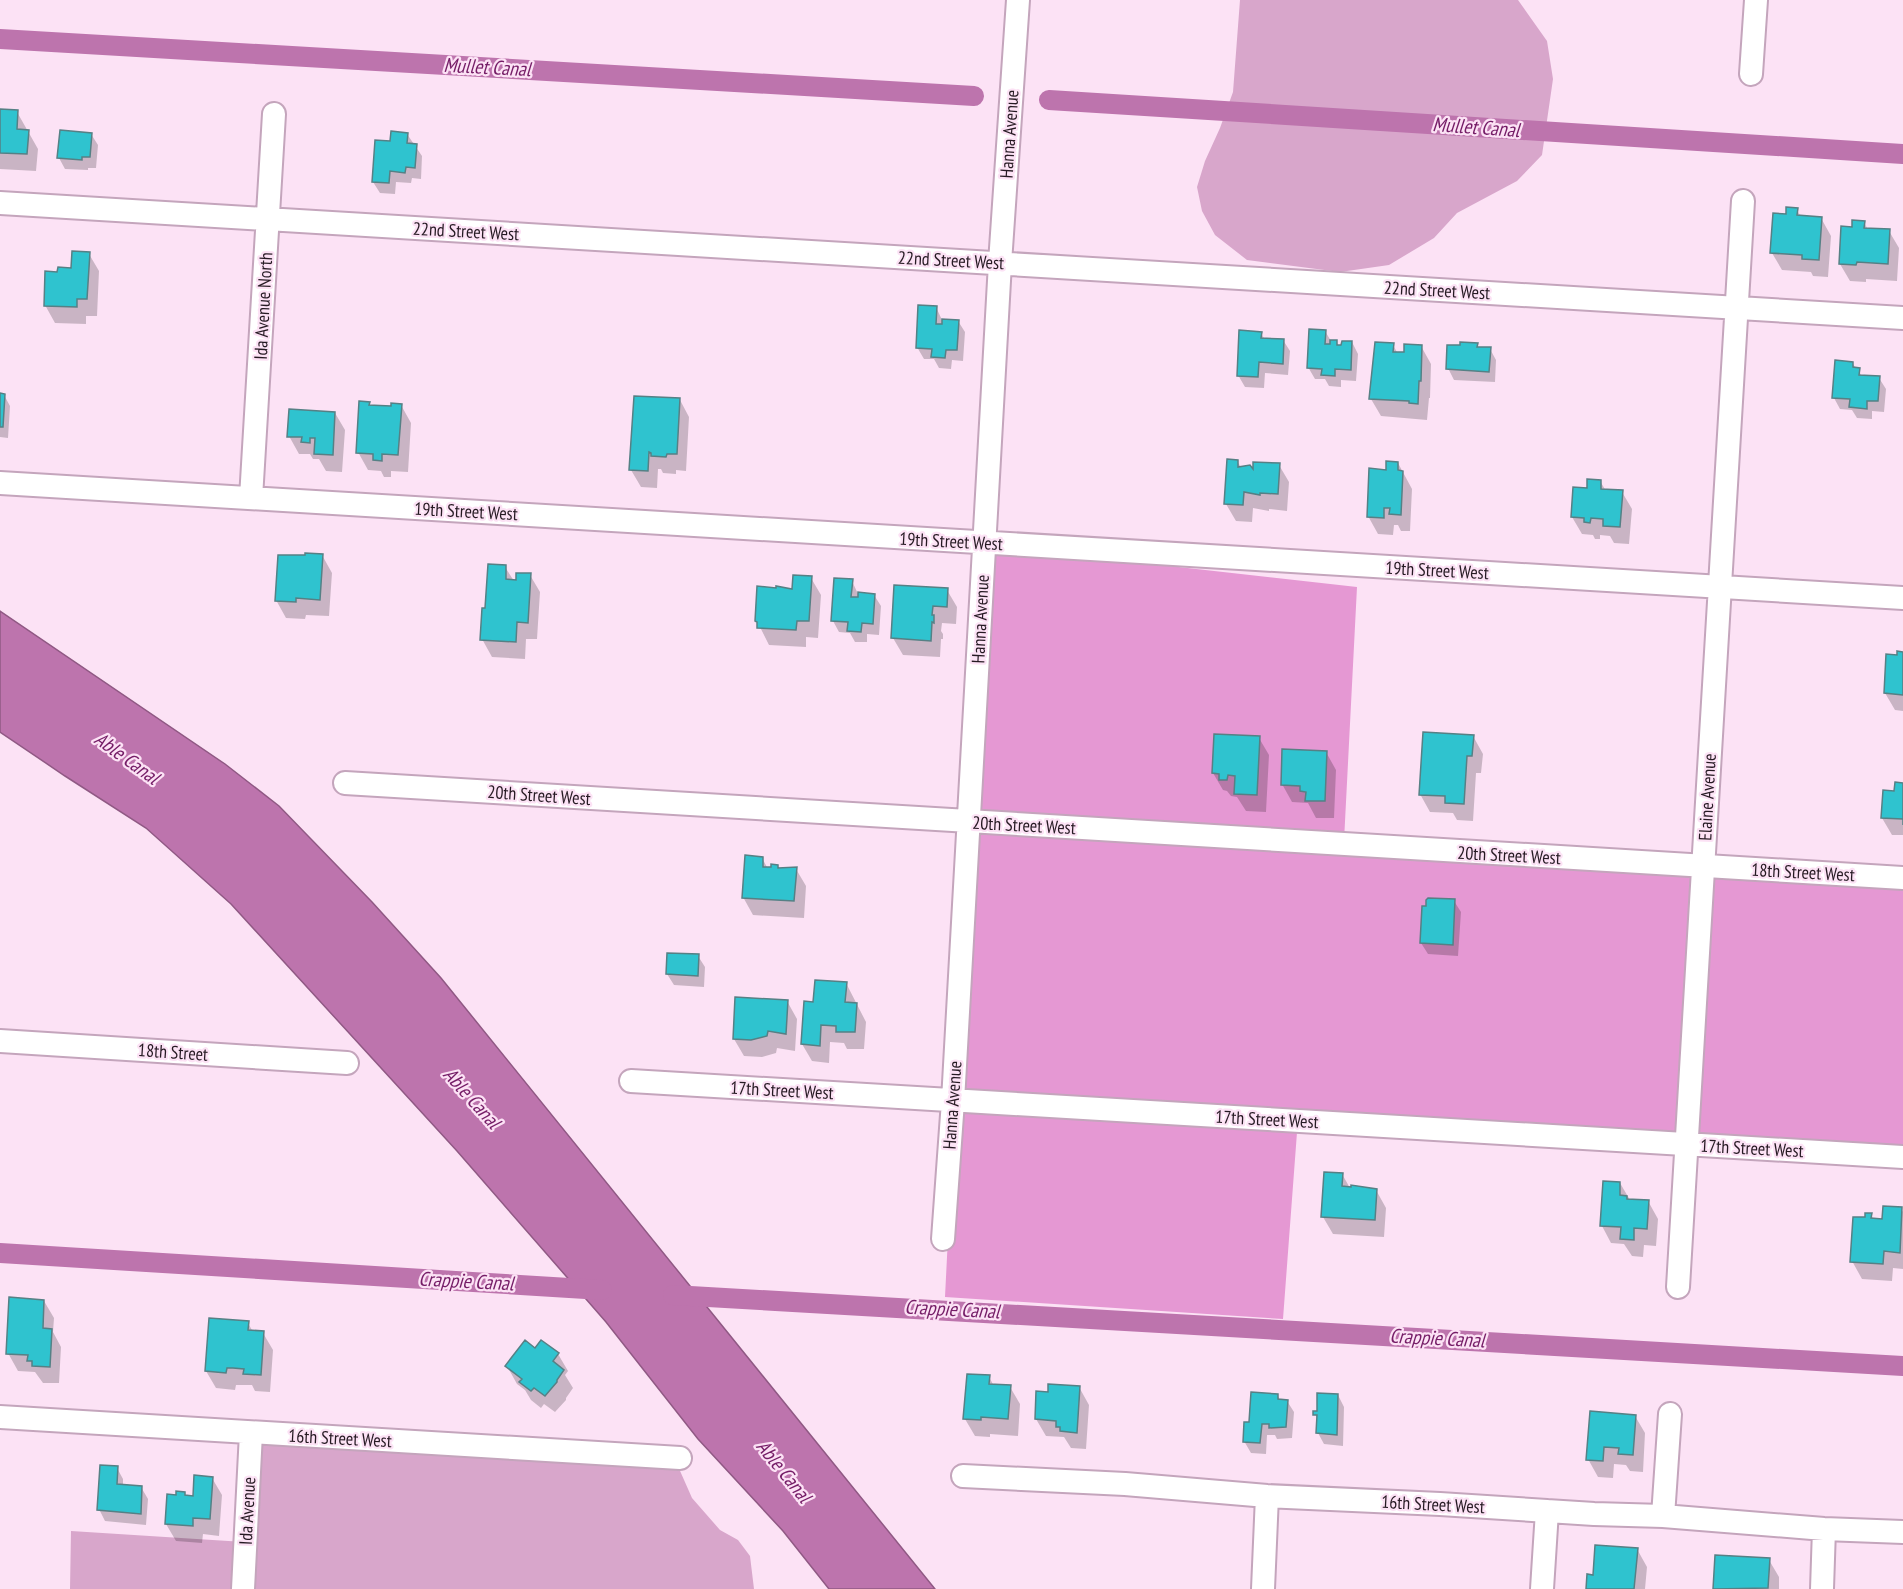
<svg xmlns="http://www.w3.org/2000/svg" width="1903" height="1589" font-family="'PT Sans Narrow',sans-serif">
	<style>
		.green { fill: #d8a6cb }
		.forest { fill: #e598d3 }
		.water { fill: #bd74ad; stroke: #905984; stroke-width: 1.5 }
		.shadow { fill: #0003 }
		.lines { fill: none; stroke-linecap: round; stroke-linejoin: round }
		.canal { stroke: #bd74ad; stroke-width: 20 }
		.building { fill: #2fc3cf; stroke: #568085; stroke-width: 1.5 }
		.street-casing { stroke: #c4a5bc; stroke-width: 26 }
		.street { stroke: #fff; stroke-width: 22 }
		.labels { text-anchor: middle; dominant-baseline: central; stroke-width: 4.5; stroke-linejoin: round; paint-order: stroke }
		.street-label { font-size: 18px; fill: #261a23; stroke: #fce2f5 }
		.water-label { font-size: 20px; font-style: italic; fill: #751d67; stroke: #fce2f5 }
	</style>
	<rect width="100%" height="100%" fill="#fce2f5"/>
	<path class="green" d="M1240,0H1518L1547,41L1553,79L1542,155L1517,181L1457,213L1434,238L1389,265L1340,272L1247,260L1215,235L1202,211L1197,187L1205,161L1220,128L1233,92Z
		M251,1426L673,1455L692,1498L720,1530L738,1540L750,1556L754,1589H70L71,1531L244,1542Z"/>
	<path class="forest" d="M991,546L1357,587L1344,841L1903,888V1164L1298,1119L1283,1319L945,1297L962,958Z"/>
	<path class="water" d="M0,611L225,764L279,806L372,902L441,978L935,1589H829L783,1531L698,1439L606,1322L457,1151L231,904L146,828L65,776L0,732Z"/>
	<path class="shadow" d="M0,111L17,112L38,149L36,171L0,169Z
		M91,134L98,145L96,168H88V170L65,169L59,158Z
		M407,134L422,156L421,179L412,178L411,183L396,182L395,194L380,193L373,182L391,143Z
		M1797,210L1801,217L1821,218L1831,236L1828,277L1813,276L1811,272L1782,270L1772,253L1787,216Z
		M1864,222L1868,230L1889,231L1899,248L1897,281L1866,279V282L1850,281L1840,264L1853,229Z
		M89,254L99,271L97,316H86V324L55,323L45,305L59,273L72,269Z
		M936,307L942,320L958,321L965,332L963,361L952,360L951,369L939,368L934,359H924L917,347Z
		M1325,331L1331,341L1336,342L1339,346L1352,342L1358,354L1356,381L1341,380V387L1329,386L1325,379H1315L1308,367Z
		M1261,333L1265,340H1283L1290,351L1288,375L1265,373L1264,388L1245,387L1238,375Z
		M1393,345L1398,354H1405L1421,346L1431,364L1430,398H1429L1427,420L1381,416L1371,399Z
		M1477,345L1479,348L1490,349L1496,360L1495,382L1454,380L1448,368Z
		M1852,363L1863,377L1879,378L1886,389L1884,412L1872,411V419L1857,418L1852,410L1840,409L1834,398Z
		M0,395H4L10,406L8,438L0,437Z
		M680,400L689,417L686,471L676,470V474L663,473L661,469H658L657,488L641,487L631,470Z
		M369,403L371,407L392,408L401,405L411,423L408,472L391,471V477H384L381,471L368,470L358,452Z
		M335,413L345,430L342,472L326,471L319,459H313L310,454H299L289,436Z
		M1237,461L1242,469L1254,472L1279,465L1289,482L1287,511L1269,509V511L1253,508L1252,522L1236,521L1226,504Z
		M1398,463L1412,489L1410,531H1401L1398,525H1394L1393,535L1378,534L1368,516L1387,471Z
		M1600,481L1606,491L1622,492L1632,509L1629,544L1614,543L1610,536L1600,535V539H1595L1593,535L1582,534L1572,517L1588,489Z
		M322,555L332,573L329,616L306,615L305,619L286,618L276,600Z
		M505,567L514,581L530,575L540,592L537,639H526L525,659L492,657L482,639L487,609Z
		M811,578L821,595L818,638L806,637V647L769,645L759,625L793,590Z
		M852,581L858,594L874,595L881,606L879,635L867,634V642H855L850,633L839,632L833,621Z
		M947,590L957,607L956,624L942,623L941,631L943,634V639H941L940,657L903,655L893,638Z
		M1903,653V711L1895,710L1885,693L1898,657Z
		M1473,736L1483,754L1481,773H1476L1473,821L1457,820L1453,813L1430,812L1420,794Z
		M1259,738L1269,755L1266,812L1246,811L1237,797L1231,796L1227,791L1223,790L1213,773Z
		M1326,752L1336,770L1334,818H1316L1308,803L1292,802L1282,784Z
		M1903,784V835H1892L1882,818L1895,792Z
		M762,858L768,869L777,866L779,869H796L806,886L804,918L753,915L743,897Z
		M1454,901L1461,912L1458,956L1428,954L1421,943Z
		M698,956L705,967L704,987L674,985L667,974Z
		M846,983L866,1022L864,1049H847L844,1043L830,1042L829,1063L812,1061L802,1044Z
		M787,1001L797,1019L795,1051L777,1048L776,1053L762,1057L744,1056L734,1039Z
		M1342,1174L1350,1188L1376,1190L1386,1208L1384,1237L1333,1234L1323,1217Z
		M1620,1183L1630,1200L1648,1201L1658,1219L1656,1246L1644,1245L1643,1257L1632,1256L1624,1244L1611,1243L1602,1226Z
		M1901,1209L1903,1212V1269L1893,1268L1892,1281L1862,1279L1852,1261L1866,1219L1871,1215L1874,1219L1884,1220Z
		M44,1301L54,1318L53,1332L61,1347L59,1383H43L35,1372L18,1371L8,1353Z
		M248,1323L253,1332L263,1333L273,1350L270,1392L255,1391L252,1385H236L235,1390L216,1388L206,1371Z
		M558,1354L568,1371L565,1375L573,1388L566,1398V1400L555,1412L544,1404L541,1408L531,1400L525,1390L517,1384L507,1366Z
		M989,1377L994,1386L1010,1387L1020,1404L1018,1436L990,1434V1437L975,1436L965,1419Z
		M1079,1387L1089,1405L1086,1449L1071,1448L1064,1437L1046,1436L1036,1419L1049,1394Z
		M1277,1395L1281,1401H1287L1294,1412L1292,1438L1277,1439L1275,1435H1267L1266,1454L1251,1453L1244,1441L1250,1424Z
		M1338,1395L1344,1407L1343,1446L1324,1444L1318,1433V1420L1315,1414Z
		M1635,1416L1645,1433L1643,1472L1630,1471L1626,1465L1614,1464L1613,1478L1598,1477L1588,1459Z
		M117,1468L123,1479V1486L141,1487L148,1499L146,1525L105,1521L99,1509Z
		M212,1478L222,1495L219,1536L203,1534L202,1543L176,1541L166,1524L168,1496H177L184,1493L186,1497H195Z
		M1637,1549L1647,1567L1645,1589H1588L1594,1576Z
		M1716,1556L1769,1560L1779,1577V1589H1714Z"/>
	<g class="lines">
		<path class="canal" d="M0,39L974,96
			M1049,100L1903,154
			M0,1253L602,1290
			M673,1295L1903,1366"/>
	</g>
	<path class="building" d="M0,109L18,110L17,129L29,130L27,154L0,153Z
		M60,130L92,133L90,157H82V160L57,158Z
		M391,131L408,133L407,143L417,144L415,168L406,167L405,173L390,171L389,183L372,182L375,140L390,141Z
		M1786,207L1798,208L1797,215L1822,217L1819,260L1802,259V255L1770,253L1773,213L1786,214Z
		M1852,220L1865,221L1864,228L1890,229L1888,264L1857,262L1856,265L1839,264L1841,226L1852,227Z
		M72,251L90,252L87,299H77V307L44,306L45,271L57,272L58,267L71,268Z
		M918,305L937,306L936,324H942V319L959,320L957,350H946L945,358L931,357L932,349L916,348Z
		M1309,329L1326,330L1325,344H1330V340H1337V345H1341L1342,341H1352L1351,370L1335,369V376L1321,375L1322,369L1307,368Z
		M1239,330L1262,332L1261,338L1284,339L1283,364L1259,362L1258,377L1237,376Z
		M1375,342L1394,343L1393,352H1404V344L1422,345L1421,381H1419L1418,404L1409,403V401L1369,399Z
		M1460,342L1478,343L1477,347H1491L1489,372L1446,369L1447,345H1460Z
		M1835,360L1853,362V367L1860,368L1859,375L1880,376L1878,401H1867V409L1849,407L1850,399L1832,398Z
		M0,393L5,394L3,427H0Z
		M634,396L680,398L677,454H667L666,457L651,456V453L649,452L648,471L629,470Z
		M359,401L370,402L369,405L391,406V403L402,404L398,455L382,454V461L373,460V454L356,453Z
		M289,409L335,412L333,455L314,454L315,438H310V443L301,442L302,437H287Z
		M1227,459L1238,460V467L1250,465L1253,469V462L1280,463L1278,494L1260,493V495L1244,492L1243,505L1224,504Z
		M1386,461L1398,462V470L1403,471L1401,515L1389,514L1390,508H1384V518L1367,517L1369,468L1386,470Z
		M1587,479L1601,480V489L1623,490L1620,527L1603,526V519L1591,518L1590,523L1584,522V518L1571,517L1573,487L1587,488Z
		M305,553L323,554L320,600L296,598V602L275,601L278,555H305Z
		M488,564L506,565V579L516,580V573H531L528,623L517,622L516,642L480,640L482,608H485Z
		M793,575L812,576L809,621H797L796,630L757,628V622L755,621L757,586L776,588V586L792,589Z
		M834,578L853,579L851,597H858V592L875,594L873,624L862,623L861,632L847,631L848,622L831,621Z
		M894,585L948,588L947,607L933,606L932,615H934V623L932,622L931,641L891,638Z
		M1897,651L1903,652V695L1884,693L1886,654L1897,655Z
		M1423,732L1474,735L1472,756H1467L1464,804L1445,803V796L1419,795Z
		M1214,734L1260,736L1257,795L1234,794L1235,776L1228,775L1227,780H1219V774L1212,773Z
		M1282,749L1327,751L1325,801H1305L1306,792L1300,791V786L1281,785Z
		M1895,782L1903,783V825V819L1881,818L1883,790L1894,791Z
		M745,855L763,857V867H771V864L778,865V868L797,867L794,901L742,898Z
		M1428,898L1455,899L1453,945L1420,943L1422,906H1426V900Z
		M667,953L699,954L698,976L666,974Z
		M815,980L847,982L845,1002L857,1003L855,1032H836V1026L821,1025L820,1046L801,1044L804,1001L813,1002Z
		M735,997L788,1000L786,1034L768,1031L767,1036L751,1040L733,1039Z
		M1324,1172L1343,1173L1342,1186L1351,1187V1185L1377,1189L1375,1220L1321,1217Z
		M1603,1181L1620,1182V1195L1627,1196V1199L1649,1200L1647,1229L1634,1228V1240L1620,1239L1621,1227L1600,1226Z
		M1883,1206L1902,1207L1900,1253L1884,1251L1883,1264L1850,1262L1853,1217H1865V1213H1872L1871,1218L1882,1219Z
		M9,1297L44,1300L43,1328L52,1329L50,1367L32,1366V1361H27L28,1355L6,1354Z
		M209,1318L249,1321L248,1330L264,1331L261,1375L243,1374L244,1369L233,1368H227L226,1373L205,1371Z
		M525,1340L535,1348L541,1340L559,1353L553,1361L564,1370L557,1380V1382L545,1396L534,1388L531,1391L519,1382L522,1379L505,1366Z
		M967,1374L990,1375L989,1384L1011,1385L1008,1419L981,1417V1420L963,1419Z
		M1048,1384L1080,1386L1077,1433L1060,1431V1427H1056V1421L1035,1419L1036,1391L1048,1392Z
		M1251,1392L1278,1394V1399L1288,1400L1286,1427L1269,1428V1424H1262L1260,1443L1243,1442L1244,1422H1249Z
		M1317,1393L1338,1394L1337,1435L1316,1433L1317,1415H1313V1411H1317Z
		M1590,1411L1636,1415L1633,1455L1618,1454L1619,1448L1604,1447L1603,1461L1586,1460Z
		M100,1465L118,1466L117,1484L142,1486L141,1514L97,1510Z
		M194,1475L213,1477L210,1519L193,1518V1526L165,1524L167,1494L176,1495V1491L185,1492V1495L193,1496Z
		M1595,1545L1638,1548L1634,1589H1586L1587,1574L1593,1575Z
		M1715,1555L1770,1558L1768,1588L1713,1589Z"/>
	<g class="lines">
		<g class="street-casing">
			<path id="street" d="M1751,74L1756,0
				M0,203L1903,318
				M0,483L1903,598
				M251,498L274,114
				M345,783L1903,878
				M0,1041L347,1063
				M631,1081L1903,1157
				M943,1239L953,1101L1000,263L1018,0
				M1678,1287L1743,201
				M0,1417L680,1458
				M963,1476L1125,1484L1267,1496L1440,1504L1594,1514L1663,1516L1824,1529L1903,1532
				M1663,1516L1670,1414
				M243,1589L251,1433
				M1263,1589L1267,1496
				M1542,1589L1547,1511
				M1822,1589L1824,1529"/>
		</g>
		<use href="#street" class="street"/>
	</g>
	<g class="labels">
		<g class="street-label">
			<text transform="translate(1009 134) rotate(-86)">Hanna Avenue</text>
			<text transform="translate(466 231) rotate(3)">22nd Street West</text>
			<text transform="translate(951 260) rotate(3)">22nd Street West</text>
			<text transform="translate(1437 290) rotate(3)">22nd Street West</text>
			<text transform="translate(263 306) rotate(-87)">Ida Avenue North</text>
			<text transform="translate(466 511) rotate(3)">19th Street West</text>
			<text transform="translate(951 541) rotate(3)">19th Street West</text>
			<text transform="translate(1437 570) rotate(3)">19th Street West</text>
			<text transform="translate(980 619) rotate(-87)">Hanna Avenue</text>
			<text transform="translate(539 795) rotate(4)">20th Street West</text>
			<text transform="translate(1707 797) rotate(-87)">Elaine Avenue</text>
			<text transform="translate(1024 825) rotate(3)">20th Street West</text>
			<text transform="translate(1509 855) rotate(3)">20th Street West</text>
			<text transform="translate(1803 872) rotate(3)">18th Street West</text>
			<text transform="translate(173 1052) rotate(4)">18th Street</text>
			<text transform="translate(782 1090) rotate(3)">17th Street West</text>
			<text transform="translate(952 1105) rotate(-86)">Hanna Avenue</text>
			<text transform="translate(1267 1119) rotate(3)">17th Street West</text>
			<text transform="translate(1752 1148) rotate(3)">17th Street West</text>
			<text transform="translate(340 1438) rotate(3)">16th Street West</text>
			<text transform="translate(1433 1504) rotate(3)">16th Street West</text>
			<text transform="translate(247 1511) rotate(-87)">Ida Avenue</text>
		</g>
		<g class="water-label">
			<text transform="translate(487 67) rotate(3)">Mullet Canal</text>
			<text transform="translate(1476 127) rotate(4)">Mullet Canal</text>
			<text transform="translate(127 758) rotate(36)">Able Canal</text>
			<text transform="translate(472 1098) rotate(48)">Able Canal</text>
			<text transform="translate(466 1281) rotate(3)">Crappie Canal</text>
			<text transform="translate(952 1309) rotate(3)">Crappie Canal</text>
			<text transform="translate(1437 1338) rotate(3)">Crappie Canal</text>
			<text transform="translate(784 1471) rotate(51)">Able Canal</text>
		</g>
	</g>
</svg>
